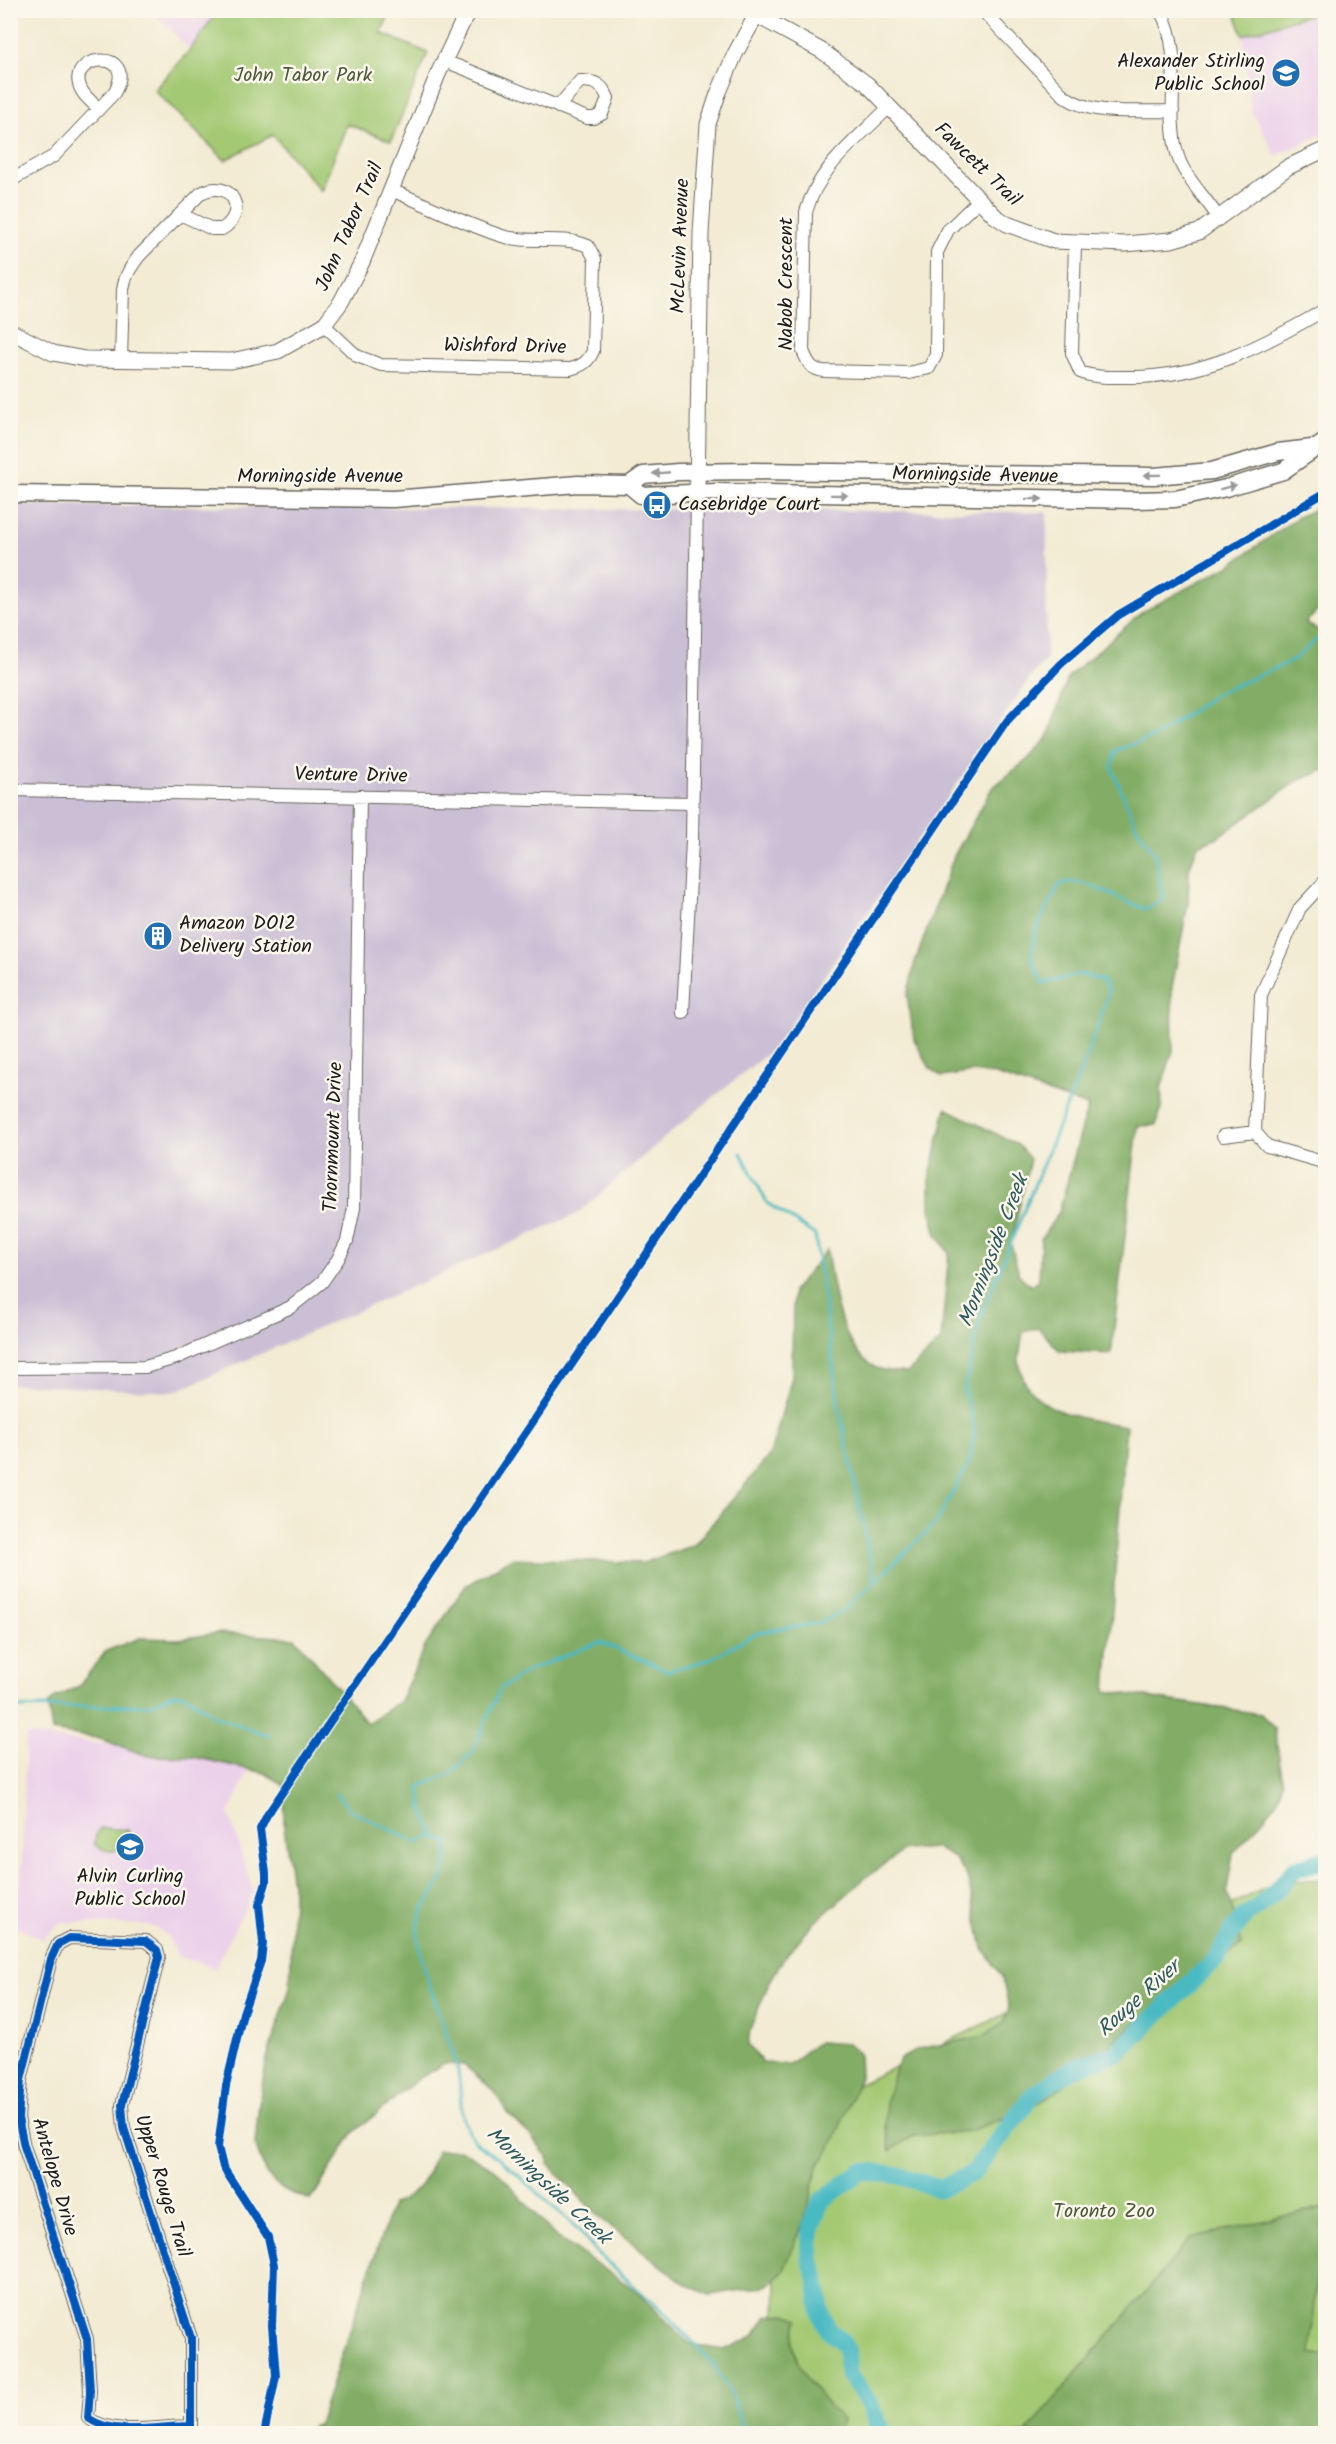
<svg xmlns="http://www.w3.org/2000/svg" width="1336" height="2444" font-family="Kalam,sans-serif">
	<style>
		.built { fill: #ecd1ea }
		.industrial { fill: #cbbfd5 }
		.green { fill: #a4c974; stroke: #607248; stroke-width: 1.5 }
		.forest { fill: #83ad66; stroke: #506441; stroke-width: 1.5 }
		.lines { fill: none; stroke-linecap: round; stroke-linejoin: round }
		.stream { stroke: #4ab9c2; stroke-width: 3 }
		.river { stroke: #4ab9c2; stroke-width: 18 }
		.minor-casing { stroke: #67645c; stroke-width: 14 }
		.tertiary-casing { stroke: #67645c; stroke-width: 17 }
		.secondary-casing { stroke: #67645c; stroke-width: 19 }
		.minor { stroke: #fff; stroke-width: 12 }
		.tertiary { stroke: #fff; stroke-width: 15 }
		.secondary { stroke: #fff; stroke-width: 16 }
		.cycleway-casing { stroke: #fbf7ec; stroke-width: 11 }
		.cycleway { stroke: #0057b8; stroke-width: 8 }
		.oneway { fill: #999 }
		.labels { text-anchor: middle; dominant-baseline: central; stroke-width: 5; stroke-linejoin: round; paint-order: stroke }
		.poi-label { font-size: 20px; fill: #1c1c1c; stroke: #fbf7ec; text-anchor: start }
		.park-label { font-size: 20px; fill: #4c593b; stroke: #fbf7ec }
		.street-label { font-size: 20px; fill: #1c1c1c; stroke: #fbf7ec }
		.water-label { font-size: 21px; font-style: italic; fill: #2e5b5e; stroke: #fbf7ec }
	</style>
	<rect width="100%" height="100%" fill="#fbf7ec"/>
	<filter id="ink" filterUnits="userSpaceOnUse"><feTurbulence type="fractalNoise" baseFrequency=".0167" numOctaves="2"/><feDisplacementMap in="SourceGraphic" scale="12" xChannelSelector="R" yChannelSelector="G"/><feConvolveMatrix kernelMatrix="1 2 1 2 8 2 1 2 1" color-interpolation-filters="sRGB"/></filter>
	<filter id="wash" filterUnits="userSpaceOnUse"><feTurbulence type="fractalNoise" baseFrequency=".008" numOctaves="4" result="noise"/><feDisplacementMap in="SourceGraphic" scale="24" xChannelSelector="R" yChannelSelector="G"/><feGaussianBlur stdDeviation="1.35" result="paint"/><feColorMatrix in="noise" values="0 0 0 0 0 0 0 0 0 0 0 0 0 0 0 0 0 1.4 0 .05"/><feComposite in="paint" operator="in"/></filter>
	<g filter="url(#wash)">
		<rect width="100%" height="100%" fill="#f3ebd3"/>
		<path class="built" d="M153,11H218L190,50Z
			M1325,12V133L1276,156L1251,110L1243,35Z
			M26,1735L181,1753L249,1770L229,1813L253,1892L215,1968L177,1956L168,1936L156,1928L145,1925L61,1922L42,1939L11,1924V1915L21,1881Z"/>
		<path class="industrial" d="M11,505L1047,512L1046,660L1035,671L774,1048L677,1127L577,1214L174,1392L11,1384Z"/>
		<path class="green" d="M1325,10L1243,35L1234,11V10Z
			M218,11H391L381,33L428,53L391,141L347,124L321,191L273,135L225,160L154,90L190,50Z
			M101,1828L128,1830L130,1840C123,1853 106,1854 95,1845L96,1834Z
			M1325,1880V2433L773,2434L779,2123L1276,1883Z"/>
		<path class="forest" d="M1325,505V604L1305,623L1325,633V770L1297,781L1218,837L1198,845L1189,869L1188,904L1172,987L1173,1051L1161,1088L1162,1107L1156,1125L1138,1126L1111,1354L1060,1351L1038,1328L1023,1332C1022,1341 1019,1351 1019,1360C1022,1412 1086,1420 1126,1426L1106,1691L1261,1714L1274,1728L1283,1782L1276,1804L1233,1854L1227,1890L1242,1945L1142,2017L1053,2095L1029,2108L970,2131L913,2136L890,2151C881,2109 885,2097 900,2059L919,2049L984,2036L1003,2023L1009,2008L1002,1977L983,1948L967,1876L954,1858L936,1848L904,1850L864,1879L813,1924L783,1959L769,1983L750,2029L748,2045L763,2063L789,2064L818,2042L848,2044L859,2054L860,2077L831,2148L819,2164L804,2222L783,2272L767,2286L710,2295L684,2283L599,2217L548,2164L549,2159L530,2135L507,2113L495,2092L464,2065L444,2064L418,2079L353,2133L311,2200L283,2190L266,2174L255,2144L259,2103L267,2058L290,1988L293,1892L284,1827V1786L265,1773L194,1757L148,1756L97,1738L52,1731L48,1705L56,1697L79,1686L106,1651L140,1638L179,1639L217,1633L295,1638L367,1723L400,1701L426,1645L465,1586L512,1558L643,1563L694,1545L770,1455L792,1377L793,1291L827,1250C832,1284 838,1338 867,1362C878,1372 894,1371 907,1373L941,1340L949,1253L937,1235L930,1209V1176L946,1108L1018,1145L1030,1159L1011,1244L1019,1275L1031,1286L1039,1279L1041,1239L1059,1212L1088,1106L996,1075L972,1072L942,1077L930,1068L914,1039L907,996L915,962L954,856L992,788L1028,759L1048,737L1068,677L1142,612L1230,565L1298,517Z
			M437,2150H462L497,2171L554,2235L634,2289L690,2344L724,2350L754,2336L767,2316L785,2314L799,2319C796,2326 792,2335 793,2342C795,2370 825,2402 843,2421L839,2433H310L312,2425H318L392,2205C422,2192 426,2179 437,2150Z
			M1324,2207L1310,2354L1325,2355V2433H1026L1191,2238Z"/>
		<g class="lines">
			<path class="stream" d="M741,1153L767,1203L815,1235L839,1408L875,1580
				M10,1708L148,1705L174,1694H184L215,1716L269,1736
				M336,1794L350,1810L417,1843L429,1836L448,1842C447,1853 447,1867 442,1878C434,1895 421,1907 418,1926C414,1955 449,2035 457,2067C463,2091 457,2112 470,2134C477,2146 486,2151 498,2157L579,2230L596,2252L671,2319L713,2364L730,2391L745,2434
				M437,1840L422,1809L420,1786L450,1774L472,1753L500,1689L529,1670L600,1642L668,1671L708,1660L759,1632L819,1623L845,1610L936,1523L970,1461L975,1428L964,1391L980,1318L1088,1054L1109,992L1102,980L1079,974L1043,984L1031,957L1036,930L1059,885C1081,872 1122,904 1147,909L1163,898L1155,854L1137,828L1112,769L1115,751L1156,736L1218,693L1294,660L1326,631"/>
			<path class="river" d="M886,2434L878,2425L870,2404L848,2374L847,2351L841,2340L829,2331L821,2315L817,2281L810,2257L811,2227L821,2201L862,2171L898,2175L940,2189L973,2173L1033,2095L1071,2070L1117,2053L1217,1958L1230,1935L1244,1917L1267,1900L1295,1869L1326,1859"/>
		</g>
	</g>
	<g filter="url(#ink)">
		<g class="lines">
			<g class="minor-casing">
				<path id="minor" d="M982,10L1061,93C1088,118 1139,110 1173,111
					M1160,10C1186,56 1164,105 1177,153C1183,177 1206,197 1219,219
					M444,61L460,67L587,118H594L602,114L608,98C602,84 595,81 580,81L558,107
					M889,107C857,140 819,166 806,212L803,351C808,363 811,370 824,371L909,373L929,368L936,355L937,252L948,230L978,201
					M10,181L54,156L114,93C141,46 61,54 82,91C86,98 93,103 98,108
					M1075,243L1072,353L1080,372C1095,378 1110,377 1126,377C1200,379 1263,346 1326,309
					M324,325L357,356L381,365L570,369C582,366 588,362 593,351L595,259L588,246C561,234 530,245 502,236C464,224 428,205 391,190
					M121,360L123,289C125,275 131,267 139,256L201,193C232,177 249,213 222,229H212L180,214
					M10,790L691,803
					M1326,880L1300,908L1261,995L1255,1132L1267,1146L1326,1163
					M683,1013L692,841L697,494
					M1223,1136L1255,1132
					M10,1368L145,1367L176,1358L291,1307L322,1282L338,1259L347,1241L354,1208L360,796
					M191,2426C158,2426 115,2437 88,2418L90,2391L87,2339L24,2146L18,2118L21,2080L51,1959L58,1944L69,1938L146,1941L157,1950L159,1957L122,2105L124,2128L191,2338V2434"/>
			</g>
			<g class="tertiary-casing">
				<path id="tertiary" d="M747,10L822,51L867,84L995,216L1007,224L1054,241L1125,244L1171,240L1199,232L1288,167L1326,149
					M10,331L53,353L85,359L231,361L278,351L324,325L341,302L362,262L438,74L463,21L471,10
					M697,494L701,233L708,124L718,94L735,54L759,10"/>
			</g>
			<g class="secondary-casing">
				<path id="secondary" d="M629,485L641,495L717,492L1136,500L1175,499L1226,488L1283,471L1326,441
					M10,494L393,499L578,484L629,485L643,475L678,472L751,471L1154,476L1212,471L1278,452L1312,448"/>
			</g>
			<use href="#minor" class="minor"/>
			<use href="#tertiary" class="tertiary"/>
			<use href="#secondary" class="secondary"/>
			<g class="cycleway-casing">
				<path id="cycleway" d="M191,2426C158,2426 115,2437 88,2418L90,2391L87,2339L24,2146L18,2118L21,2080L51,1959L58,1944L69,1938L146,1941L157,1950L159,1957L122,2105L124,2128L191,2338V2434
					M264,2434L276,2376L272,2326L274,2265L268,2237L223,2167L218,2147L226,2086L243,2013L261,1961L263,1943L259,1905L266,1883V1873L260,1829L267,1815L1007,721L1061,664L1118,615L1326,492"/>
			</g>
			<use href="#cycleway" class="cycleway"/>
		</g>
		<defs><path id="oneway-solid" d="M-6-.8H1V-3.2L6.5 0L1 3.2V.8H-6Z" transform="scale(1.5)"/></defs>
		<g class="oneway">
			<use href="#oneway-solid" transform="translate(661 473) rotate(175)"/>
			<use href="#oneway-solid" transform="translate(1152 475) rotate(179)"/>
			<use href="#oneway-solid" transform="translate(1228 487) rotate(-15)"/>
			<use href="#oneway-solid" transform="translate(839 495) rotate(1)"/>
			<use href="#oneway-solid" transform="translate(1034 499) rotate(1)"/>
		</g>
	</g>
	<defs>
		<g id="school-disc" transform="scale(1.5)"><circle r="9.5" fill="#1f6fb2" stroke="#fbf7ec"/><path d="M0-5L7-2L0 1L-7-2ZM-4 1L0 2.5L4 1V4Q0 6-4 4Z" fill="#fff"/></g>
		<g id="bus-disc" transform="scale(1.5)"><circle r="9.5" fill="#1f6fb2" stroke="#fbf7ec"/><path d="M-5-6H5V4H4V6H2V4H-2V6H-4V4H-5ZM-3.5-4V0h7V-4ZM-3.5 1.2v1.5H-2V1.2ZM2 1.2v1.5H3.5V1.2Z" fill="#fff"/></g>
		<g id="building-disc" transform="scale(1.5)"><circle r="9.5" fill="#1f6fb2" stroke="#fbf7ec"/><path d="M-4-6H4V6H1V3H-1V6H-4ZM-2.5-4.3h1.7v1.8h-1.7ZM.8-4.3h1.7v1.8H.8ZM-2.5-1h1.7V.8h-1.7ZM.8-1h1.7V.8H.8Z" fill="#fff"/></g>
	</defs>
	<g fill-rule="evenodd">
		<use href="#school-disc" x="1286" y="73"/>
		<use href="#bus-disc" x="657" y="505"/>
		<use href="#building-disc" x="158" y="936"/>
		<use href="#school-disc" x="130" y="1847"/>
	</g>
	<g class="labels">
		<g class="poi-label">
			<text x="1265" y="62" text-anchor="end">Alexander Stirling<tspan x="1265" dy="23">Public School</tspan></text>
			<text x="678" y="505">Casebridge Court</text>
			<text x="179" y="924">Amazon DOI2<tspan x="179" dy="23">Delivery Station</tspan></text>
			<text x="130" y="1877" text-anchor="middle">Alvin Curling<tspan x="130" dy="23">Public School</tspan></text>
		</g>
		<g class="park-label">
			<text x="303" y="76">John Tabor Park</text>
			<text x="1104" y="2212">Toronto Zoo</text>
		</g>
		<g class="street-label">
			<text transform="translate(977 165) rotate(44)">Fawcett Trail</text>
			<text transform="translate(350 227) rotate(-66)">John Tabor Trail</text>
			<text transform="translate(681 246) rotate(-88)">McLevin Avenue</text>
			<text transform="translate(787 284) rotate(-90)">Nabob Crescent</text>
			<text transform="translate(505 347) rotate(1)">Wishford Drive</text>
			<text transform="translate(975 476) rotate(1)">Morningside Avenue</text>
			<text x="320" y="477">Morningside Avenue</text>
			<text transform="translate(351 776) rotate(1)">Venture Drive</text>
			<text transform="translate(334 1137) rotate(-88)">Thornmount Drive</text>
			<text transform="translate(54 2177) rotate(74)">Antelope Drive</text>
			<text transform="translate(162 2186) rotate(73)">Upper Rouge Trail</text>
		</g>
		<g class="water-label">
			<text transform="translate(994 1251) rotate(-69)">Morningside Creek</text>
			<text transform="translate(1139 1999) rotate(-42)">Rouge River</text>
			<text transform="translate(548 2186) rotate(43)">Morningside Creek</text>
		</g>
	</g>
	<rect width="1336" height="2444" fill="none" stroke="#fbf7ec" stroke-width="36"/>
</svg>
